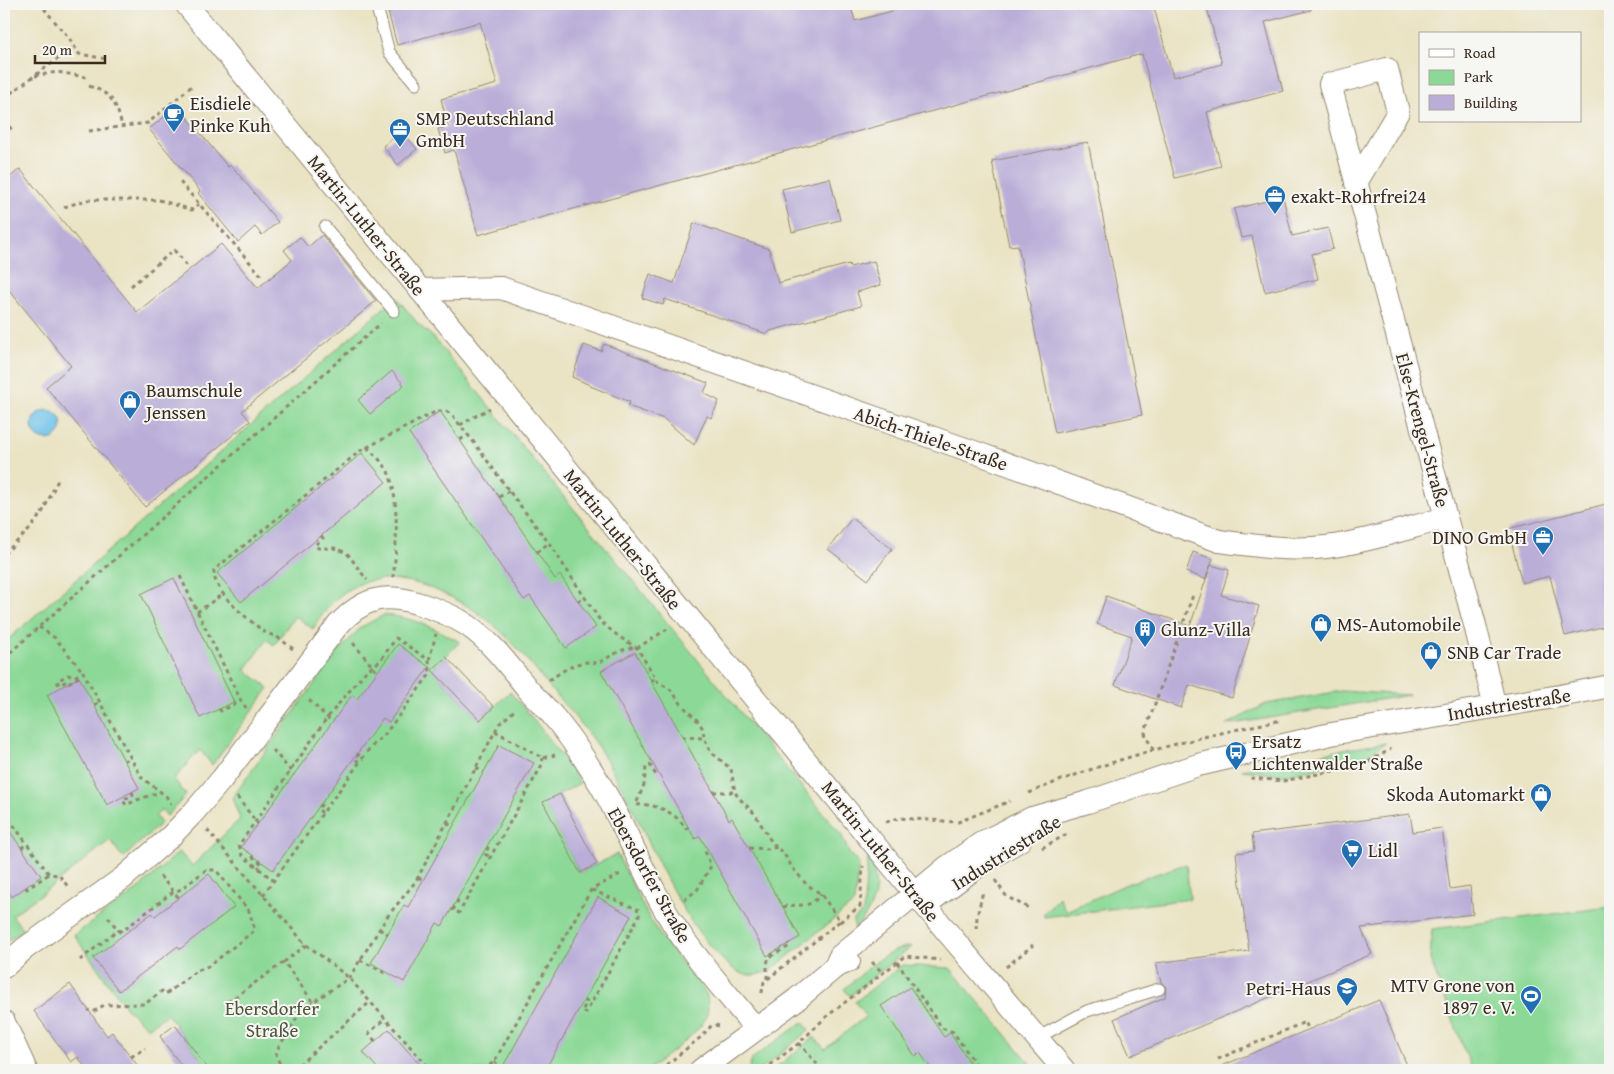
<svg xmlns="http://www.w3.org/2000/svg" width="1614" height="1074" font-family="'Gentium Book Plus',serif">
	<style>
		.green { fill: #8cd997; stroke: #64825a }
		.water { fill: #6dc2e9; stroke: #547684 }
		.building { fill: #baaed8 }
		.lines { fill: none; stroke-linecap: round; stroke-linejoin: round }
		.lane-casing { stroke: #928671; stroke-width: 13 }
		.street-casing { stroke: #928671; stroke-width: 24 }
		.path { stroke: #928671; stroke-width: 3; stroke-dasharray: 4 4; stroke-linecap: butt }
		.lane { stroke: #fff; stroke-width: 11 }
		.street { stroke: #fff; stroke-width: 22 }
		.labels { text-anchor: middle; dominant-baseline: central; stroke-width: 4; stroke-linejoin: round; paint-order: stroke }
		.poi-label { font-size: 19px; fill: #3b2a1e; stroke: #f6f6f2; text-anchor: start }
		.street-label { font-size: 19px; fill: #3b2a1e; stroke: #f6f6f2 }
		.park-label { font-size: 19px; fill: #4f563c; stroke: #f6f6f2 }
	</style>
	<rect width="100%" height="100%" fill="#f6f6f2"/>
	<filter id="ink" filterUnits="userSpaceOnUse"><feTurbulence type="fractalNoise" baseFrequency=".02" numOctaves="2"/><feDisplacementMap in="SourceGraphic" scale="10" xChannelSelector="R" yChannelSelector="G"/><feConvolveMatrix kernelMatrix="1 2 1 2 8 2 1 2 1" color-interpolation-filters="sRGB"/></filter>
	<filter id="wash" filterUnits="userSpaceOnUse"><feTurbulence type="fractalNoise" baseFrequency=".0096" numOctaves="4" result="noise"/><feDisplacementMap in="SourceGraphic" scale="20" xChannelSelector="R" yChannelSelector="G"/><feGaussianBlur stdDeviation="1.12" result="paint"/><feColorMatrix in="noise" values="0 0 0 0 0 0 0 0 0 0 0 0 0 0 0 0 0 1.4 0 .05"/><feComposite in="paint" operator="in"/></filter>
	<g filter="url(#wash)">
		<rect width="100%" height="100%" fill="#eae3c4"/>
		<path class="green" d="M396,297L419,325L432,336L842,836L849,853L859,864L854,903L770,971C756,976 744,978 732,968C684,929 657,856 629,802C621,787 613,771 604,756C588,731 569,710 550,688C517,647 494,616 444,594C432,588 419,583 405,581C361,573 335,592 313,629L295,616L274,645L267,640L245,670L269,688L212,765L200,750L174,779L186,795L167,816L162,810L155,816L161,823L123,858L110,840L47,890L12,915L23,930L4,943V643Z
			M384,615C411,617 435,628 458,641L459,643L432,670L480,720L510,692C536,721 559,751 580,783L544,803L580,873L617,854L646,912L661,937L706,993C708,1001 709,1010 706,1017C701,1032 662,1059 648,1070H209L167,1014L148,1028L126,1008L74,935L137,890L179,852L192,866L240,819L232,798L335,655L361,627Z
			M1341,691L1409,695L1226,725L1266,704Z
			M1386,743L1359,760L1282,775L1242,770L1347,749Z
			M868,857C882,887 876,905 855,929L853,921L863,912Z
			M1186,864L1190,899L1044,917V913L1059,897L1066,911L1129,883Z
			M1610,907V1070H1472L1430,959L1432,929Z
			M912,946L850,996L844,989C864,973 885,949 912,946Z
			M902,965L950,968L1036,1070H773L814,1037L825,1049L866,1016L855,1002Z
			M803,1022L809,1030L761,1070H748L753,1058Z"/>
		<path class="water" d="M32 425a15 15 0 1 1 30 0a15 15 0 1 1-30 0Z"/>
		<g id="blocks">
			<path class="building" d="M386,4H850L855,21L918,4H1153L1173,77L1222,64L1206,4H1310L1311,10L1265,22L1283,91L1207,112L1221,166L1175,178L1142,54L478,235L454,150L445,153L438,129L448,127L441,99L497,84L480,22L397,45Z
				M178,106L228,167L231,165L278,222L262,235L255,227L238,242L198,193L200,191L149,129Z
				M402,131L417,149L398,165L383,146Z
				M1088,142L1142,415L1055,433L1018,245L1009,246L992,161Z
				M20,169L137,312L221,244L258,288L292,260L284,250L300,237L308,247L322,235L376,301L242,411L250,421L145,507L46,387L71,366L4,284V182Z
				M830,178L840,220L792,232L782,189Z
				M1283,197L1292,236L1328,228L1333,249L1312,254L1318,279L1265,292L1252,236L1241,238L1234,209Z
				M694,223L769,249L778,283L849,264L850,267L874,261L881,285L857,292L861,306L770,331L767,334L665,299L663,305L642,298L650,274L674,283Z
				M604,344L708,383L704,393L719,401L711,418L707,416L694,445L664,419L628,406L630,402L590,386V385L572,377L584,345L601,351Z
				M392,371L404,385L370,414L358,400Z
				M440,411L555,579L560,575L596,627L566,648L530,596L524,600L409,433Z
				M362,453L386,482L241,602L217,573Z
				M1610,503V625L1565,636L1550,576L1522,583L1508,529Z
				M852,518L892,549L868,580L828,549Z
				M1193,552L1213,559L1205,579L1186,572Z
				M1211,565L1229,570L1221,595L1259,606L1232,698L1189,685L1181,708L1115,685L1132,636L1097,624L1106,596L1190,626Z
				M174,578L234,702L200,718L141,594Z
				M398,644L429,667L389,722L383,718L273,870L241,847L352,695L357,699Z
				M635,652L729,820L732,818L800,937L767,956L700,836L695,839L601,671Z
				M446,657L494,707L480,720L432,670Z
				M79,677L139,788L107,805L47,695Z
				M499,745L534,763L442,926L437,923L404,982L371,963L404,905L408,907Z
				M560,794L597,864L580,873L543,802Z
				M1410,814L1413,832L1442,828L1450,889L1470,886L1473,914L1361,928L1372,954L1130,1056L1114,1019L1165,997L1166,987L1161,982L1156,963L1249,951L1236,853L1254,851L1252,834Z
				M4,823L41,876L12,897L4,885Z
				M209,874L234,907L180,949L178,946L119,991L93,958L152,913L155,916Z
				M598,897L631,916L570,1025L545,1070H501Z
				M70,984L107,1036L112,1032L141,1070H87L78,1057L71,1062L34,1011Z
				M910,987L944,1037L950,1033L975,1070H932L920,1053L915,1056L881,1006Z
				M1379,1000L1409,1070H1212Z
				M175,1025L181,1033L209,1070H185L165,1044L160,1036Z
				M389,1029L406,1049L425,1070H379L363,1052Z"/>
		</g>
	</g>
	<g filter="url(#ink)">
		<use href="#blocks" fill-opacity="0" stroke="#928671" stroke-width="1"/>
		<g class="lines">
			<g class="lane-casing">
				<path id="lane" d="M376,4L389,52L416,84
					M325,227L394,311
					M1037,1038L1087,1011L1159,989"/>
			</g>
			<g class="street-casing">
				<path id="street" d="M186,4L916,895L1064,1070
					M1356,183L1398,112L1387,69L1330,84L1446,518L1448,525L1475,625L1495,707
					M420,290L501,288L977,453L1219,541C1255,546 1290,551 1326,547C1366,542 1407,528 1446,518
					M925,905L982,863L1020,840
					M4,967L24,949L123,878L170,837L193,813L222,779L338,625C364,597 386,592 423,605C438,610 454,616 467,625C491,641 509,666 527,688C535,698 545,706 553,716C571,737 586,761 600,784C629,832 647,885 678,931C701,965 730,997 756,1029
					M835,967L840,956L947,867L983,842L1032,818L1088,802L1198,765L1331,734L1560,696L1610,686
					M4,1022L26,1070
					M701,1070L797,999L835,967L849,961"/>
			</g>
			<path class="path" d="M53,4L45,10L69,38L79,54L107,59
				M35,76L57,72L86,77
				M89,86C112,93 117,104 122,127
				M4,98L74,47
				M4,120L12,130
				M89,131L148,123L193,85
				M180,182L261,275
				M64,207L87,200H159L192,210L199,204
				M131,286L174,250L187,266
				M460,425L490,408
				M460,440L468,435
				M367,447C374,455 385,463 389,474C399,498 397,551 393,577
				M499,497L509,491
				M321,536L323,538L315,545L318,548H334L347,553L367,580
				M537,552L549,543
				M4,554L30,529L43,511L59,478
				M180,576L241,701L247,709
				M578,601L585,597
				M197,612L223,594
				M39,627L55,638L83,672
				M353,643L377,672
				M293,649C288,645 283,641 277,637C273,635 267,634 263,631C247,618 212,592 214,570L360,451L437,411H446L452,415L476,445L509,491L549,543L601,622L618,636L637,648L658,682L671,690L683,706L699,722L703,729L704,738L711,752L731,769L735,792L738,797L755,814L772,843L784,854L792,867L806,884L821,894L840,921L764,982L761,997
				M4,658L381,323
				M429,660L436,634
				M79,677L68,683L67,681L59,685L57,681L68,675L74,677L83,672L142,778L166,796L171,804
				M549,680L566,669L577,664L586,662L598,663L618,652L628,648H637L669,628
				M651,681L656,678
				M309,700L332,722
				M94,705L100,702
				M219,709L221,711L241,701
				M495,731L543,758L555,755
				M682,737L704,738
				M273,750L294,775
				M1153,750C1151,743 1146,740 1145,732L1193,595
				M124,761L131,757
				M359,762L355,759L361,752L359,751
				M476,768L484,772
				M1251,778L1283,781L1363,765L1391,749
				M132,792L133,795L123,800L126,805L137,800L160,792
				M713,792H735
				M1029,793C1110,759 1196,737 1282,720
				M237,797L258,824
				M637,802L644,785L646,767L650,765L656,775L658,773
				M637,805C655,803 677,813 686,829L688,827
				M4,812L49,874L59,875L69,888
				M322,813L318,809L324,801H323
				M886,822L899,818L958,822L1010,801
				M447,823L453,827
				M207,830L306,945L311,948L349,978L431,1070
				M487,847L488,848L485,854L490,857
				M21,848L27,844
				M749,848L771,849L777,847
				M1042,848L1069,833
				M254,856L253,857L262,864L258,868
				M160,876L179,898
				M418,877L423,880
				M995,880L1007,897L1029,908
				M26,887L27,889L49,874
				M592,890L639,910
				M263,895L370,748L385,734L430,674L429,660L396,638L380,661L366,671L327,718L239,845L242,855L273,880
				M457,900L458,901L453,910L459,913L542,765L543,758
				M684,900L697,890L711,866L705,851L707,850
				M783,907C800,902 808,911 821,894
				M108,917L122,935
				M840,922L860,906L863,866
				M379,929L388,934
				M976,929L977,917L983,891
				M306,945L284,962L313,1002L349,978L387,917L416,881L499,724L516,709
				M80,960L114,933L125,929L170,894L181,889L206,870H216L249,911L255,930L209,966L196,971L166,994L162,991L145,1004L104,1005L95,1011L88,1010
				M360,960L385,973L386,971
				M872,962L882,972
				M897,962L942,1028L953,1032L980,1070
				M1006,967L1033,945
				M767,979V964L769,957L790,946L788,943
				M584,1000L587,1002L582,1011L586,1013L640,914
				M228,1002L284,962
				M375,1041L369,1033L385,1019
				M799,1043L822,1070
				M131,1057L145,1048
				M1218,1059L1305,1022L1309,1030
				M494,1062L508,1070
				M284,1070L276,1057L277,1050L301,1011L313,1002
				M293,1070L370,1002
				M483,1070L494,1062L591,890L620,874
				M660,1070L701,1037L712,1025L721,1026
				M764,1070L799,1043L826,1017L905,956L940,960"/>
			<use href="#lane" class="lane"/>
			<use href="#street" class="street"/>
		</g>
	</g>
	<defs>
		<g id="cafe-pin" transform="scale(1.125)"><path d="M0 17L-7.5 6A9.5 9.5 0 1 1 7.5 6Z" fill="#1f6fb2" stroke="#f6f6f2"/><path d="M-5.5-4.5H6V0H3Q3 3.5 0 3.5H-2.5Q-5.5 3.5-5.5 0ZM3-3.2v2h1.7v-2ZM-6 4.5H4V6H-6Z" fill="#fff"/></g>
		<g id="office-pin" transform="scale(1.125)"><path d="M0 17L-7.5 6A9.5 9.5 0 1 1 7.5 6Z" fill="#1f6fb2" stroke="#f6f6f2"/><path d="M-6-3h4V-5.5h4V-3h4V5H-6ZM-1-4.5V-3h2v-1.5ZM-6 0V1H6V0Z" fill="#fff"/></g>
		<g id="shop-pin" transform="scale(1.125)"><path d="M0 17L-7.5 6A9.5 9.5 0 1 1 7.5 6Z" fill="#1f6fb2" stroke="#f6f6f2"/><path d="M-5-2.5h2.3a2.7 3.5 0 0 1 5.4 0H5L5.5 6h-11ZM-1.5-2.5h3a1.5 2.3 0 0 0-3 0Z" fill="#fff"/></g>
		<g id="building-pin" transform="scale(1.125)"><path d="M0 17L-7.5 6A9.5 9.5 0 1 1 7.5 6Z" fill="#1f6fb2" stroke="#f6f6f2"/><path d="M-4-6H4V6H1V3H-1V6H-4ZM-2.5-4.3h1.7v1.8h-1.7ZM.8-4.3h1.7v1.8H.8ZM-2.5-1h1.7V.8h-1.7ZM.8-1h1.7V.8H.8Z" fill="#fff"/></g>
		<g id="bus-pin" transform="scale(1.125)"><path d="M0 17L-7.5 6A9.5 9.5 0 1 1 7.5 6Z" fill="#1f6fb2" stroke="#f6f6f2"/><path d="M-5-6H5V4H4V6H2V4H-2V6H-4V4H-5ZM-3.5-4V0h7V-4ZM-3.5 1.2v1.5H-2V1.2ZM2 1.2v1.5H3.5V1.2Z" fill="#fff"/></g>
		<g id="supermarket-pin" transform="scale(1.125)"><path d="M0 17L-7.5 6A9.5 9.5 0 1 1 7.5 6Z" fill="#1f6fb2" stroke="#f6f6f2"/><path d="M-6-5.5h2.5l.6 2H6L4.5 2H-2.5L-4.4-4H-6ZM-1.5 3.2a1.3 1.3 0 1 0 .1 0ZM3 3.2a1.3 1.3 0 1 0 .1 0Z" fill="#fff"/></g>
		<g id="school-pin" transform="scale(1.125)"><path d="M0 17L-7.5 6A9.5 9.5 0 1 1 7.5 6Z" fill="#1f6fb2" stroke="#f6f6f2"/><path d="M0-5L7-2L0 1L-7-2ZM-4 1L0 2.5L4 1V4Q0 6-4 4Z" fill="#fff"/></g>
		<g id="stadium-pin" transform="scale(1.125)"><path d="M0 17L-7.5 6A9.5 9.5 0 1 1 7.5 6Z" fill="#1f6fb2" stroke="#f6f6f2"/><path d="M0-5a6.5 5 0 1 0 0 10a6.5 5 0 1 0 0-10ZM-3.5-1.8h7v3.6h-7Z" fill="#fff"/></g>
	</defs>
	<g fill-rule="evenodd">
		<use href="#cafe-pin" x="174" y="114"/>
		<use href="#office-pin" x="400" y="129"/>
		<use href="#office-pin" x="1275" y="196"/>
		<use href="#shop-pin" x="130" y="401"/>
		<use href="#office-pin" x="1543" y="537"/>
		<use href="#shop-pin" x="1321" y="624"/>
		<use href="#building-pin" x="1145" y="629"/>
		<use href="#shop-pin" x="1431" y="652"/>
		<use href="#bus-pin" x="1236" y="752"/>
		<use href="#shop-pin" x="1541" y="794"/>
		<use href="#supermarket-pin" x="1352" y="850"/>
		<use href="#school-pin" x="1347" y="988"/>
		<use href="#stadium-pin" x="1531" y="996"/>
	</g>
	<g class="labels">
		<g class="poi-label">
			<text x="190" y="103">Eisdiele<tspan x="190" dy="22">Pinke Kuh</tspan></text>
			<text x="416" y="118">SMP Deutschland<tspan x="416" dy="22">GmbH</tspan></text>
			<text x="1291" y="196">exakt-Rohrfrei24</text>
			<text x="146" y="390">Baumschule<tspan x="146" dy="22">Jenssen</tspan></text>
			<text x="1527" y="537" text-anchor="end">DINO GmbH</text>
			<text x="1337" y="624">MS-Automobile</text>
			<text x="1161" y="629">Glunz-Villa</text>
			<text x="1447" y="652">SNB Car Trade</text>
			<text x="1252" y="741">Ersatz<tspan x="1252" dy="22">Lichtenwalder Straße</tspan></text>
			<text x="1525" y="794" text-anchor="end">Skoda Automarkt</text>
			<text x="1368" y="850">Lidl</text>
			<text x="1515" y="985" text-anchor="end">MTV Grone von<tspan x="1515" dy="22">1897 e. V.</tspan></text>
			<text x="1331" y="988" text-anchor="end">Petri-Haus</text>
		</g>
		<g class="street-label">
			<text transform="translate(367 225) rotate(51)">Martin-Luther-Straße</text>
			<text transform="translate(1423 430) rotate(75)">Else-Krengel-Straße</text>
			<text transform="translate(931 438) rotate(19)">Abich-Thiele-Straße</text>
			<text transform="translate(623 539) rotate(51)">Martin-Luther-Straße</text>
			<text transform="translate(1509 704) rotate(-9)">Industriestraße</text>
			<text transform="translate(881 851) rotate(51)">Martin-Luther-Straße</text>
			<text transform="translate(1006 852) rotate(-32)">Industriestraße</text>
			<text transform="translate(650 875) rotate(61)">Ebersdorfer Straße</text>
		</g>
		<g class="park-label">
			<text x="272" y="1008">Ebersdorfer<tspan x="272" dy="22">Straße</tspan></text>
		</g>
	</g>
	<rect width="1614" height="1074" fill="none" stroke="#f6f6f2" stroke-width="20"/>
	<rect x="1419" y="32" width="162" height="90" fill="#f6f6f2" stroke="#aba49d"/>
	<rect x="1429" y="49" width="25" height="8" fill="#ffffff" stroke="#aba49d"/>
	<text x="1464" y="58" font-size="15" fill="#3b2a1e">Road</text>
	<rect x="1429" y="70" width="25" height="15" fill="#8cd997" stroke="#aba49d"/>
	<text x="1464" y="82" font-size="15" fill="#3b2a1e">Park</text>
	<rect x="1429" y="95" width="25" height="15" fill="#baaed8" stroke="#aba49d"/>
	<text x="1464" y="108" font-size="15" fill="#3b2a1e">Building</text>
	<path d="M35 55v8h70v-8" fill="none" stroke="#3b2a1e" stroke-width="2.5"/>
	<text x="42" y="55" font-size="15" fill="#3b2a1e" stroke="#f6f6f2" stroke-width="4" paint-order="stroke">20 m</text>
</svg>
